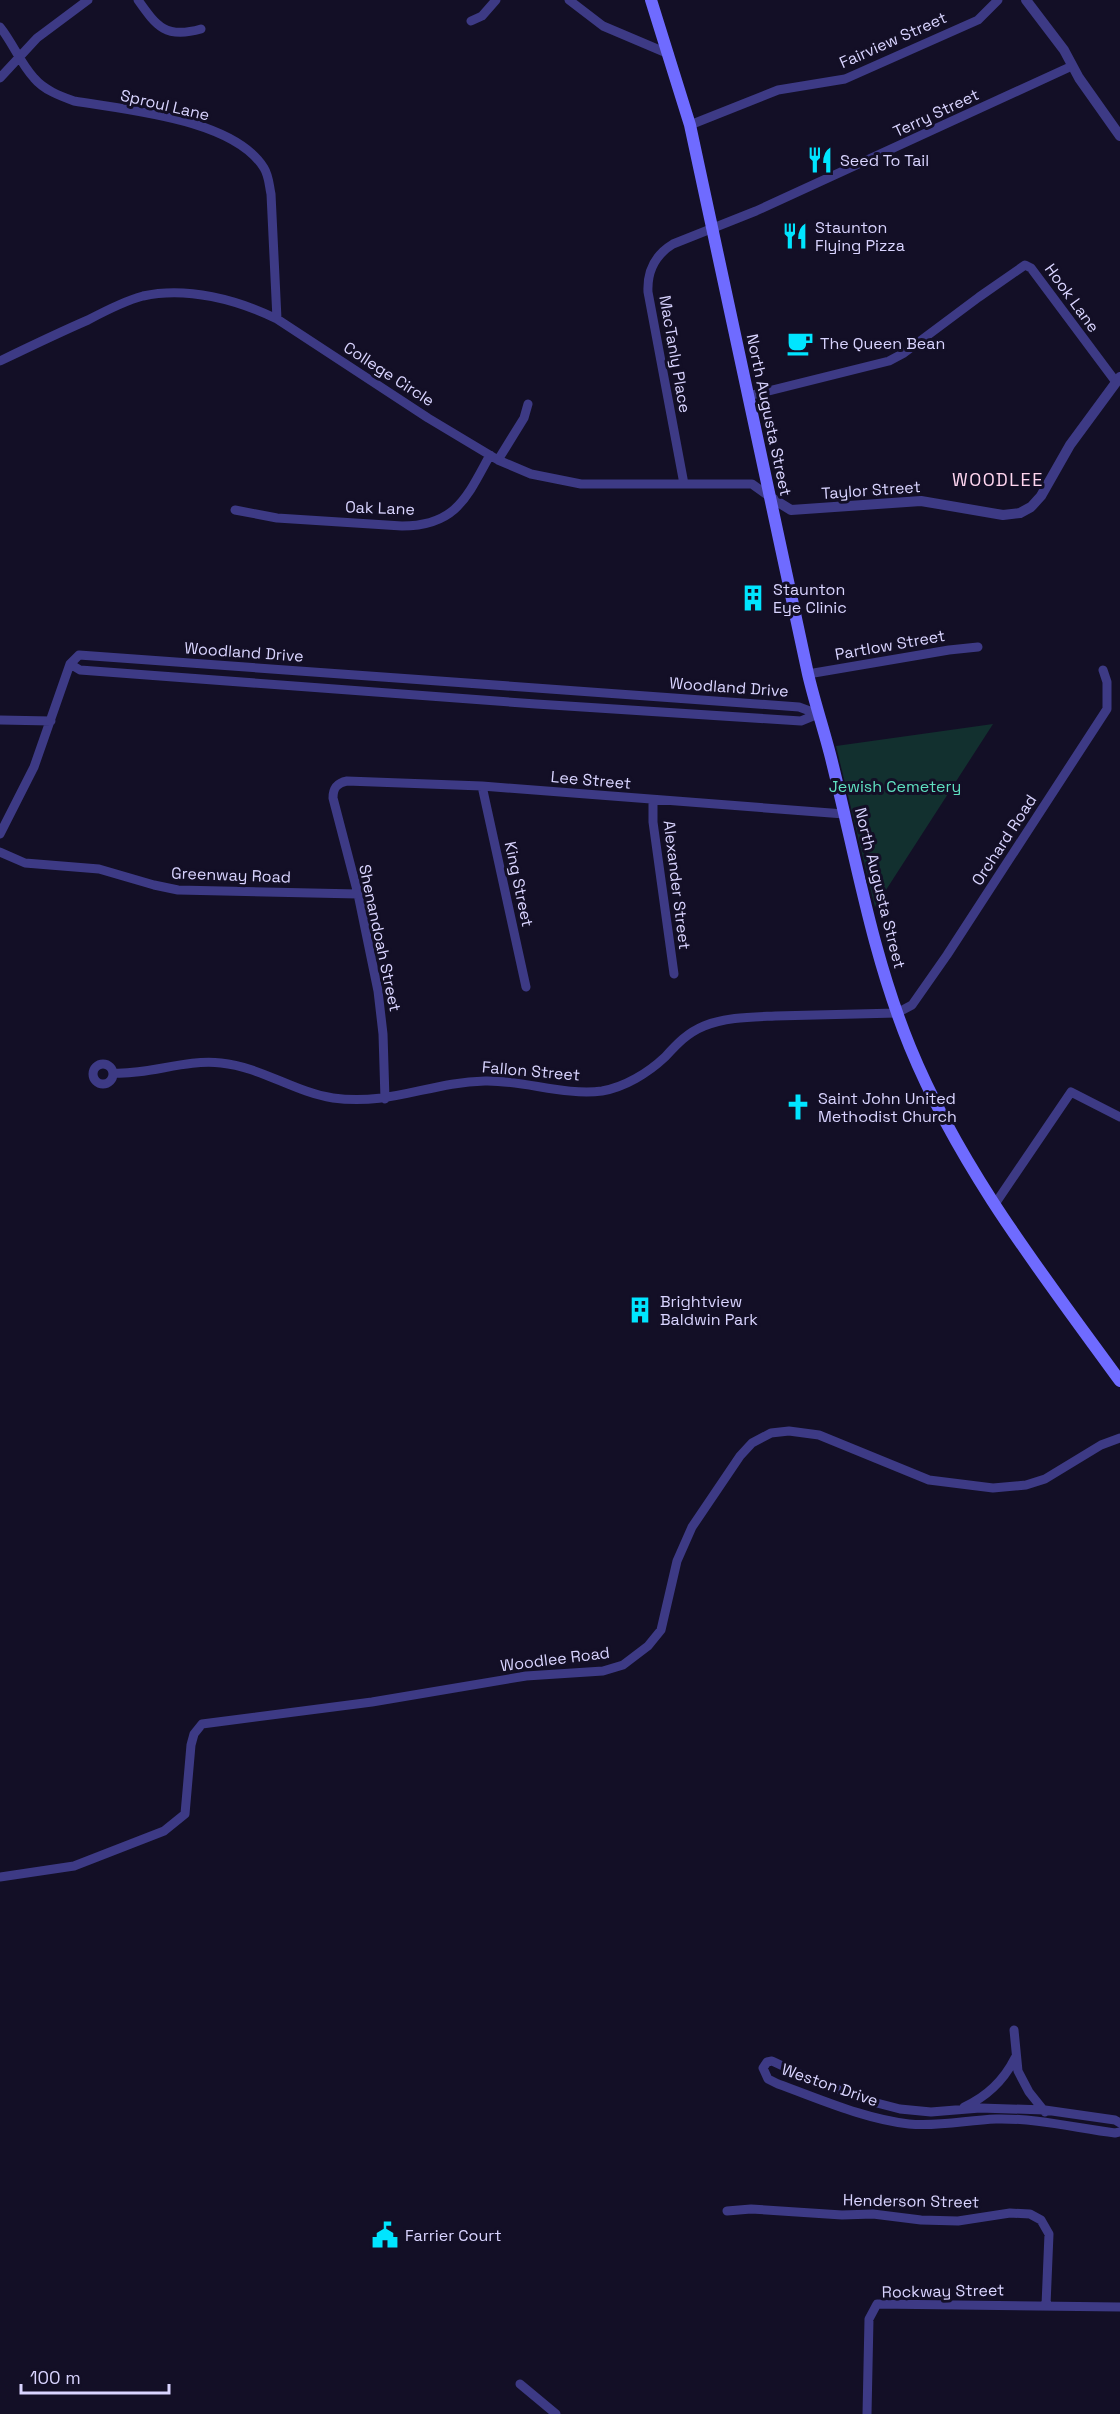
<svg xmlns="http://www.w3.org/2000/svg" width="1120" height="2414" font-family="'Space Grotesk',sans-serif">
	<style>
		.green { fill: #12302f }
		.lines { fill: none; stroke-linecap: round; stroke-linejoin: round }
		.minor { stroke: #3d3a85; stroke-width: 9 }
		.tertiary { stroke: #3d3a85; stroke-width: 10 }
		.secondary { stroke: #6f6bff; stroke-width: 12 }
		.labels { text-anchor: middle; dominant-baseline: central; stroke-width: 6; stroke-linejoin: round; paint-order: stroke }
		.street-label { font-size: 16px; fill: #d9d4ff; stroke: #130f26 }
		.poi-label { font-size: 16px; fill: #d9d4ff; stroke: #130f26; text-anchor: start }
		.park-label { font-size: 16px; fill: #5fe0c0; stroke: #130f26 }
		.neighbourhood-label { font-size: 18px; letter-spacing: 1.5px; fill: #ffd6f0; stroke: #130f26 }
	</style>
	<rect width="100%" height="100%" fill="#130f26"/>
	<path class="green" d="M993,724L875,907L836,746Z"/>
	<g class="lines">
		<path class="minor" d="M138,0C157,27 166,39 201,29
			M569,0L603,26L669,54
			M471,21L482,16L496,0
			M0,27C13,43 20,63 34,78C44,90 60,96 74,101C127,110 234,119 264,168C269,176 269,185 271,194L277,319
			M0,78L37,38L88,0
			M690,125L778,90L845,79L978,20L998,0
			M0,361C29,347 58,333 88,320C105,311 124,301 143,296C187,286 238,300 277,319L428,418L498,460L531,474L581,484H752L770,497
			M748,396L889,361L904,353L979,297L1025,265L1031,268L1116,382
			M498,460L524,418L528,404
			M684,484L648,292C647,271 655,255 673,244L756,211L1072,66
			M235,510L277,518L402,526C456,526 467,497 490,455
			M70,664L80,670L536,704L801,721L818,714
			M808,674L949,650L978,647
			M0,720L51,721
			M482,786L526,987
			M653,800V822L674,974
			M0,834L34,767L70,664L79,655L799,707L818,714
			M0,852L25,863L99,869L154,885L178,890L358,894
			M93 1074a10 10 0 1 1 20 0a10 10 0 1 1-20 0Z
			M113,1073C150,1075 184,1059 221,1063C261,1067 294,1092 333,1098C391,1106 430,1082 485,1081C523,1080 565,1096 602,1091C625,1087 648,1073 665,1057C677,1044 687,1033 704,1026C725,1017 752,1017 775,1016C816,1015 857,1014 897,1013L912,1005L947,955L1107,709V682L1103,670
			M385,1099L383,1034L378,991L358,894L333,798C333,788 337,783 347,781L482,786L844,814
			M995,1204L1071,1092L1120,1117
			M0,1877L74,1866L164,1831L185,1814L191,1745L194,1734L202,1724L372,1702L526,1676L603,1671L623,1665L648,1646L661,1630L677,1561L692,1527L740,1456L752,1443L771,1433L789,1431L819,1435L929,1480L993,1488L1026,1485L1045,1479L1101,1445L1120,1438
			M1014,2030L1018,2071L1029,2092L1045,2112
			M964,2107C986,2097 1004,2080 1015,2058
			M1120,2123L1115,2120L1045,2110L980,2108L931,2112L900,2109L873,2102L817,2082L772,2061L767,2062L763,2068L768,2079L778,2084C820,2099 864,2119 909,2124C939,2127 967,2120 996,2119C1036,2118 1076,2128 1115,2133L1120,2132
			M727,2211L751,2209L842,2215L873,2214L921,2220L958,2221L1010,2213L1030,2214L1041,2220L1049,2234L1046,2305
			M520,2384L556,2414
			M867,2414L869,2319L877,2304L1120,2307"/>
		<path class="tertiary" d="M1026,0L1064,50L1079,78L1120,136
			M770,497L791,510L921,501L1003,515L1020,513L1031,507L1041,496L1070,445L1120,377"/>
		<path class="secondary" d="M651,0L690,125L808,674C815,704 825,733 832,762C856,858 872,954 910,1047C960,1169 1043,1275 1120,1381"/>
	</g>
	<defs>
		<g id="restaurant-bare" transform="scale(2.07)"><path d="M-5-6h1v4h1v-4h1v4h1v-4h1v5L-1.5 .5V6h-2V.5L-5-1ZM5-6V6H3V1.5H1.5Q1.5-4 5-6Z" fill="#00e5ff" stroke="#130f26" stroke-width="2.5" paint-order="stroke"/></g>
		<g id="cafe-bare" transform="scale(2.07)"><path d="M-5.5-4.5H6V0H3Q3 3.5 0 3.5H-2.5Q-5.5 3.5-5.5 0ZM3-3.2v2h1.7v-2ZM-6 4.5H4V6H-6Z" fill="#00e5ff" stroke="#130f26" stroke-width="2.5" paint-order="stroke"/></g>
		<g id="building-bare" transform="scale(2.07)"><path d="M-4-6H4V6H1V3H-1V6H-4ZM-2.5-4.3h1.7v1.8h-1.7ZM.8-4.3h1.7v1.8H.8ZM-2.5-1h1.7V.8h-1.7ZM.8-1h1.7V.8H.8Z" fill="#00e5ff" stroke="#130f26" stroke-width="2.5" paint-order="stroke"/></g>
		<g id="church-bare" transform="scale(2.07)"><path d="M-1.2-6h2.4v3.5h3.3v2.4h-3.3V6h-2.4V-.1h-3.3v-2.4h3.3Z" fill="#00e5ff" stroke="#130f26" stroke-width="2.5" paint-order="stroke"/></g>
		<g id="civic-bare" transform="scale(2.07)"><path d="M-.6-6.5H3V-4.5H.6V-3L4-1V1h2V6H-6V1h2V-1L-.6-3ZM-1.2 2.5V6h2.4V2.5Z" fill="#00e5ff" stroke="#130f26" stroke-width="2.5" paint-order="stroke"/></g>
	</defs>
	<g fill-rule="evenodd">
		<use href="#restaurant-bare" x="820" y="160"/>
		<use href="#restaurant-bare" x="795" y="236"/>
		<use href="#cafe-bare" x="800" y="343"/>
		<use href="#building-bare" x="753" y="598"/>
		<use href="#church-bare" x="798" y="1107"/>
		<use href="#building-bare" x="640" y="1310"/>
		<use href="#civic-bare" x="385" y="2235"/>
	</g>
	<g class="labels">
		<g class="street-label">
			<text transform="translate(893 40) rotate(-24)">Fairview Street</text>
			<text transform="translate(165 105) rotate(13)">Sproul Lane</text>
			<text transform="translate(936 113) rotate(-25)">Terry Street</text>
			<text transform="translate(1072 298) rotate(54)">Hook Lane</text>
			<text transform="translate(675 354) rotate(80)">MacTanly Place</text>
			<text transform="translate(389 374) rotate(33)">College Circle</text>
			<text transform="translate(769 415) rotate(78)">North Augusta Street</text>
			<text transform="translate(871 490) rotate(-4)">Taylor Street</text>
			<text transform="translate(380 508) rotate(2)">Oak Lane</text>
			<text transform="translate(890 645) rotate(-10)">Partlow Street</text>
			<text transform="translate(244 652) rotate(4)">Woodland Drive</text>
			<text transform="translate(729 687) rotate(4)">Woodland Drive</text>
			<text transform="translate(591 780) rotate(5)">Lee Street</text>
			<text transform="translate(1004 840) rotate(-57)">Orchard Road</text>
			<text transform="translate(231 875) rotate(2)">Greenway Road</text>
			<text transform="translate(519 884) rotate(78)">King Street</text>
			<text transform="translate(677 885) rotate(83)">Alexander Street</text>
			<text transform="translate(880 888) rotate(76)">North Augusta Street</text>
			<text transform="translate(380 938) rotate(78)">Shenandoah Street</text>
			<text transform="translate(531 1071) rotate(5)">Fallon Street</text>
			<text transform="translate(555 1659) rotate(-7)">Woodlee Road</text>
			<text transform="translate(830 2085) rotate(19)">Weston Drive</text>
			<text transform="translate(911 2201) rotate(1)">Henderson Street</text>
			<text transform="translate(943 2291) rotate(-1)">Rockway Street</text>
		</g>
		<g class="poi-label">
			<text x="840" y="160">Seed To Tail</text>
			<text x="815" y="227">Staunton<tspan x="815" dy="18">Flying Pizza</tspan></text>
			<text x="820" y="343">The Queen Bean</text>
			<text x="773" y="589">Staunton<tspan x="773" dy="18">Eye Clinic</tspan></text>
			<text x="818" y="1098">Saint John United<tspan x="818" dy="18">Methodist Church</tspan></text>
			<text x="660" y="1301">Brightview<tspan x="660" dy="18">Baldwin Park</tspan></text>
			<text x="405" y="2235">Farrier Court</text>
		</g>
		<g class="park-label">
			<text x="895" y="786">Jewish Cemetery</text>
		</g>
		<g class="neighbourhood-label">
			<text x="998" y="479">WOODLEE</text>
		</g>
	</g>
	<path d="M21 2384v9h148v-9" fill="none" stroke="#d9d4ff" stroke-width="3"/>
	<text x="30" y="2384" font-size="18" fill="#d9d4ff" stroke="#130f26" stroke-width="4.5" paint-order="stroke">100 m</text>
</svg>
